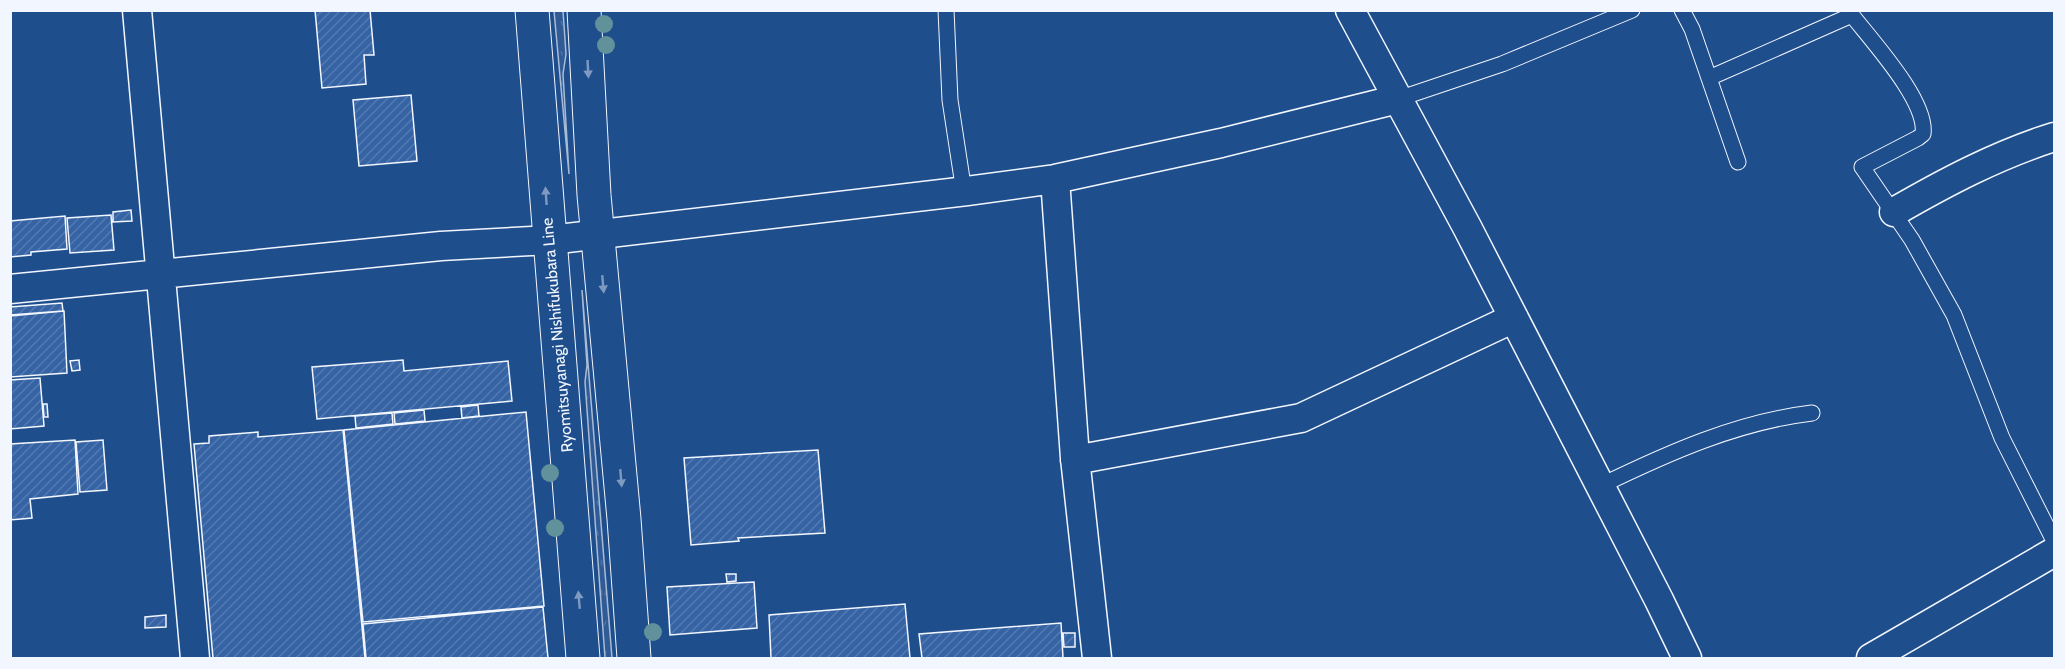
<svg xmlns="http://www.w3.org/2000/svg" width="2065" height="669" font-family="Cabin,sans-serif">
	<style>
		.grass { fill: url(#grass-tufts); stroke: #a8bbd7; stroke-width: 1.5 }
		.building { fill: url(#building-hatch); stroke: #f2f6ff; stroke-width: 1.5 }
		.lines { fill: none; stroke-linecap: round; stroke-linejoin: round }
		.service-casing { stroke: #f2f6ff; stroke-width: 17 }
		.minor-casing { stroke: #f2f6ff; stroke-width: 31 }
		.secondary-casing { stroke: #f2f6ff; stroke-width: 35 }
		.service { stroke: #1f4e8c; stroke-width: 15 }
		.minor { stroke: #1f4e8c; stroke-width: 28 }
		.secondary { stroke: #1f4e8c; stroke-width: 33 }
		.tree { fill: #61919a }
		.oneway { fill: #7e9ac0 }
		.labels { text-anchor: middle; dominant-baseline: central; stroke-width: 4.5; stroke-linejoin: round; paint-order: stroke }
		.street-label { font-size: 16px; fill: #f2f6ff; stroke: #1f4e8c }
	</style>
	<defs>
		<pattern id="grass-tufts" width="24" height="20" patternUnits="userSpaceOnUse" patternTransform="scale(1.5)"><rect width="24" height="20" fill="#305b95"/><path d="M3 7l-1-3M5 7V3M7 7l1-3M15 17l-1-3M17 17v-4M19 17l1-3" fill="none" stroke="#4e73a5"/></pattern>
		<pattern id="building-hatch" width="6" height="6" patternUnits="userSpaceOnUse" patternTransform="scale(1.5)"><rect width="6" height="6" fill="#3563a3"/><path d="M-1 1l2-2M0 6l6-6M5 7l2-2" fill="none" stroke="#537ab1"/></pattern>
	</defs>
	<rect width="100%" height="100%" fill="#1f4e8c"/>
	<path class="grass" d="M554,11H563L566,54L563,74L569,174Z
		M582,290L612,658H605L585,382L587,365Z"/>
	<path class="building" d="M315,10H370L374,55H364L366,84L322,88Z
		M411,95L417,161L359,166L353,100Z
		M131,210L132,221L113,222V212Z
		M111,215L114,250L70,253L67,218Z
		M65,216L67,249L31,252V255L10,257V221Z
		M62,303L63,311L10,315V307Z
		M64,311L67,373L10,377V316Z
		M79,360L80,370L72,371L70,361Z
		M403,360L404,371L508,361L512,401L317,419L312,367Z
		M40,378L44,426L10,429V380Z
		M43,404H47L48,417H44Z
		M478,405L479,416L462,418L461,407Z
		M424,410L425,421L395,424L394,413Z
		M526,412L544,606L363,622L344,430Z
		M392,413L393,424L356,428L355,416Z
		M343,430L365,658H213L194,444L209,443V436L258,432V437Z
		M75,440L78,494L30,499L32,518L10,520V444Z
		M103,440L107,490L80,492L76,442Z
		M818,450L825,533L738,538L739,541L691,545L684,458Z
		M726,574H736V581L727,582Z
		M754,582L757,628L670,635L667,587Z
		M905,604L910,658H763H771L769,615Z
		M543,607L548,658H366L363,624Z
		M166,615V627L145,628V617Z
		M1061,623L1063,658H922L919,634Z
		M1063,633H1075V647H1064Z"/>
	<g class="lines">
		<g class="service-casing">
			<path id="service" d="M946,10L950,100L964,192
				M1682,10L1692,29L1738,162
				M1848,10C1868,37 1928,100 1923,134L1918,138L1862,167L1912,240L1954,315L2002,438L2054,541
				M1709,78L1852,15
				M1398,99L1502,64L1632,10
				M1600,486C1668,453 1737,422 1812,413"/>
		</g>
		<g class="minor-casing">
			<path id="minor" d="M137,10L195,658
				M1350,10L1467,227L1659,600L1687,658
				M1055,179L1075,458L1097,658
				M1894,212C1946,182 1997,155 2054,137
				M10,289L441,246L550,240L967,191L1055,179L1221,143L1398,99
				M1075,460L1301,418L1514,318
				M1871,658L2054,552"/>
		</g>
		<g class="secondary-casing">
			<path id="secondary" d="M532,10L583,658
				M584,10L594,195L624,519L634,658"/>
		</g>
		<use href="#service" class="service"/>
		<use href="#minor" class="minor"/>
		<use href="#secondary" class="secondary"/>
	</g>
	<g class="tree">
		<circle cx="604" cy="24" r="9"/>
		<circle cx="606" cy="45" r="9"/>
		<circle cx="550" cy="473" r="9"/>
		<circle cx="555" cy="528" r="9"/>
		<circle cx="653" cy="632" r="9"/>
	</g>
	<defs><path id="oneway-solid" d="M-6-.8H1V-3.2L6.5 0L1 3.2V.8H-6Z" transform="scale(1.5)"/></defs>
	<g class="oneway">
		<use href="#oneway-solid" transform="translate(588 69) rotate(87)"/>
		<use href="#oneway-solid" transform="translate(546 196) rotate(-94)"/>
		<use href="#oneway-solid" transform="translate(603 284) rotate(85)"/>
		<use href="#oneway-solid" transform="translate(621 478) rotate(85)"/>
		<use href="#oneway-solid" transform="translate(579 600) rotate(-95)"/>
	</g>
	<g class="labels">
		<g class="street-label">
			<text transform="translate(557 335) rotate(-95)">Ryomitsuyanagi Nishifukubara Line</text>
		</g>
	</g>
	<rect width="2065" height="669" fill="none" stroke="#f2f6ff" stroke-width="24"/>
</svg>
